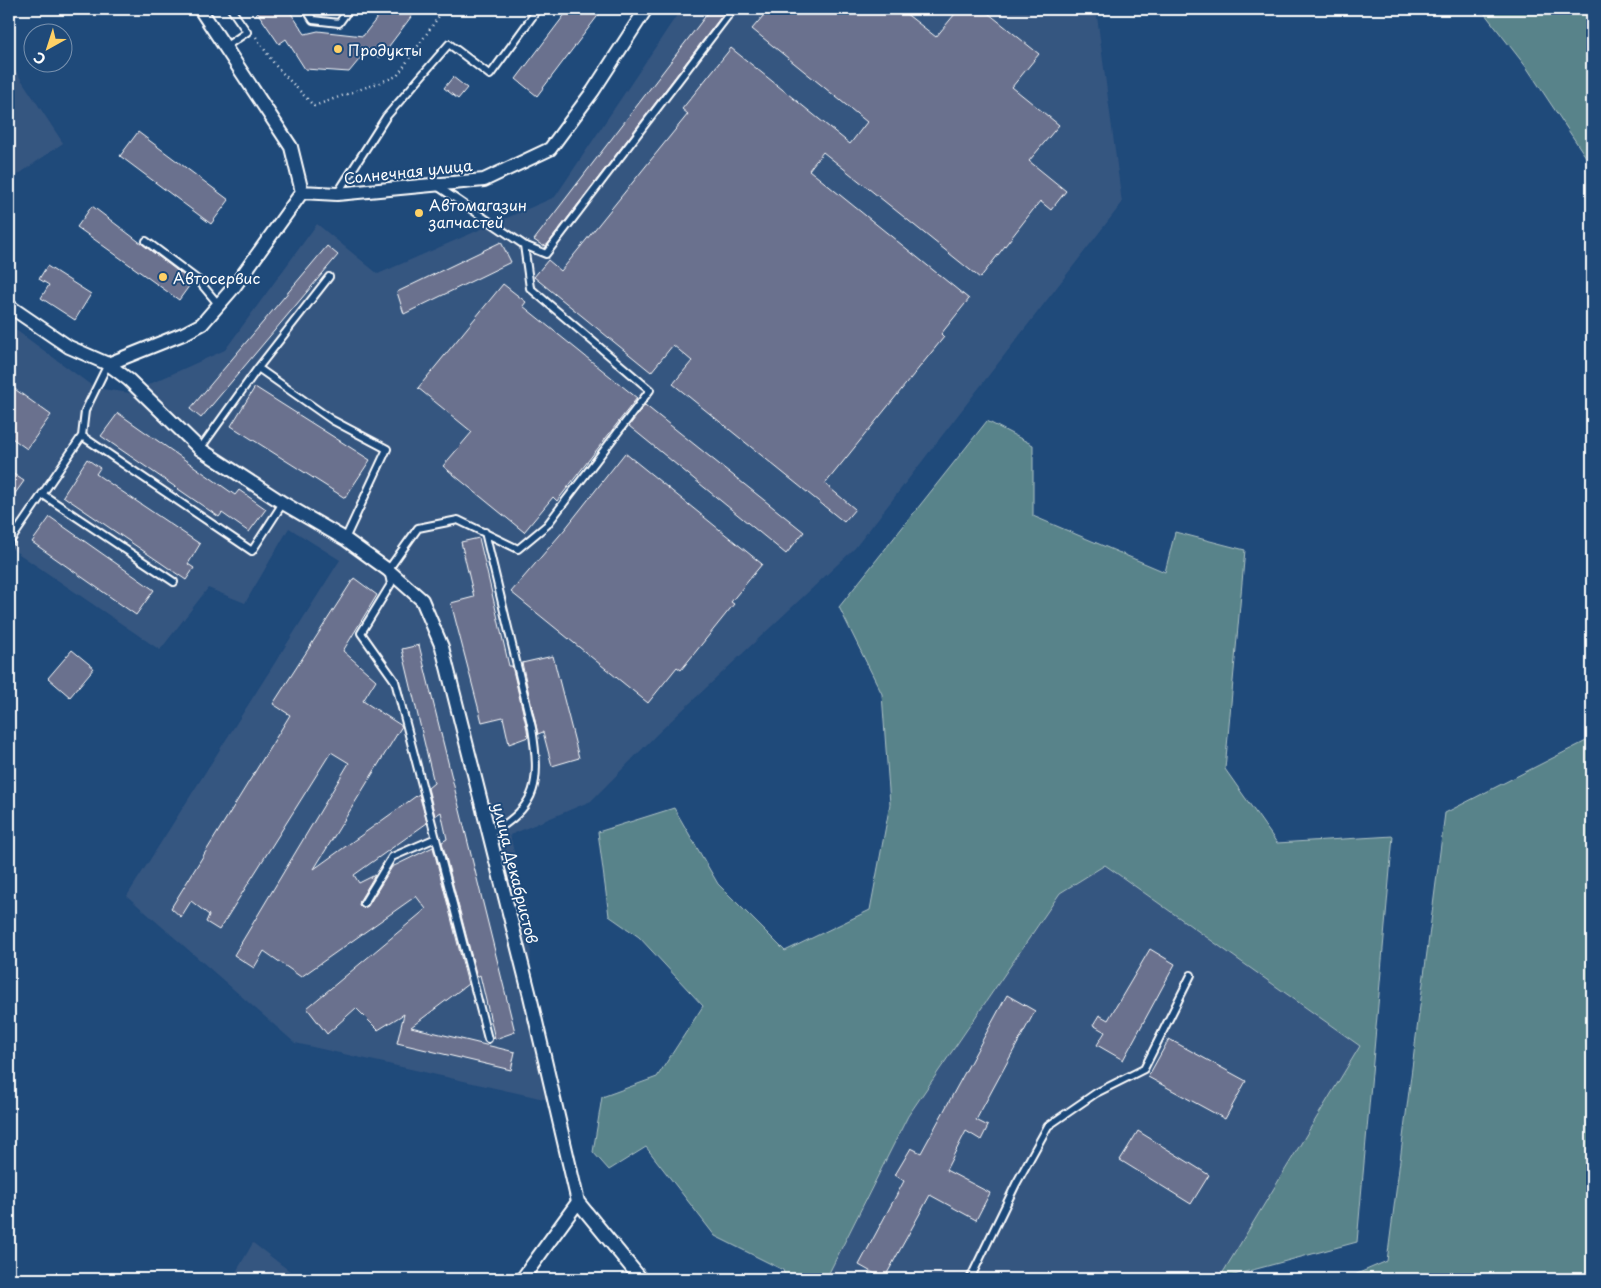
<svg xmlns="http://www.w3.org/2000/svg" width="1601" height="1288" font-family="'Playpen Sans',sans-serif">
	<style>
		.built { fill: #365680 }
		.green { fill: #59838a; stroke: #acc1c4 }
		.building { fill: #6a718e; stroke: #fff }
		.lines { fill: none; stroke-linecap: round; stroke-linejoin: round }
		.lane-casing { stroke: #fff; stroke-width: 10 }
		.street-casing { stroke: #fff; stroke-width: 16 }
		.path { stroke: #fff; stroke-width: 2.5; stroke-dasharray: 1 4; stroke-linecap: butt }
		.lane { stroke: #1f4a7a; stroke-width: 6 }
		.street { stroke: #1f4a7a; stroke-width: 12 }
		.poi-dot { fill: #ffd166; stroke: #1f4a7a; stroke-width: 2 }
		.labels { text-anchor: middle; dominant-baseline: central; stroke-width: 4; stroke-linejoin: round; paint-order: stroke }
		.poi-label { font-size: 15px; fill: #fff; stroke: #1f4a7a; text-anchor: start }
		.street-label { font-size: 15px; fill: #fff; stroke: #1f4a7a }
	</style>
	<rect width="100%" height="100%" fill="#1f4a7a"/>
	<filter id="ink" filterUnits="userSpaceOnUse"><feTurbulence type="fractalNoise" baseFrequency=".02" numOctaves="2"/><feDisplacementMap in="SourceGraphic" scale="10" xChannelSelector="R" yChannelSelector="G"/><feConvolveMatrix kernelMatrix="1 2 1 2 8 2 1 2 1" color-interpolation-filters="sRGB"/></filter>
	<g filter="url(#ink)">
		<path class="built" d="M681,9H1096L1122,203L855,548L657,734L591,801L510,835L531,925L530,996L553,1101L295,1043L127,896L340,560L289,528L245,603L208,588L160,650L9,547V325L95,388L130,393L225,350L317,224L378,274L555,197Z
			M9,61L63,143L9,181Z
			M1105,865L1360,1046L1219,1279H826L908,1116L1060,893Z
			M253,1243L300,1279H232Z"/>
		<path class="green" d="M1481,9H1592V166L1527,68Z
			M987,421L1033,445V516L1165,572L1175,532L1245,550L1225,769L1277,843L1393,836L1357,1242L1219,1279L1360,1046L1105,865L1060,893L908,1116L826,1279H786L783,1270L715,1236L646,1147L609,1170L593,1152L602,1097L657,1077L703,1006L639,937L609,916L598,832L674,808L718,884L785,951L870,910L890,804L882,694L839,607Z
			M1592,738V1279H1345L1387,1261L1445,813Z"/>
		<path class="building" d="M255,9H288L305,34L318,31L363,36L384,9H417L380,58L368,49L349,72L305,69L286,39L279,44Z
			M569,9H603L537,96L516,79Z
			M711,9H727L547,245L543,246L534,240Z
			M769,9H900L936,37L959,9H983L1039,54L1012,87L1059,125L1029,161L1066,191L1051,210L1040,201L980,278L823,152L809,170L969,299L941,334L944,337L825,484L855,509L844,522L673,384L692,361L673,345L651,372L534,277L548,260L561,271L688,114L682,109L731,48L850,144L867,122L752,29Z
			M453,77L467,88L458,99L444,88Z
			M138,132L229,200L211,224L120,156Z
			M92,206L192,282L179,300L77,227Z
			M501,242L511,262L404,314L397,292Z
			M327,246L338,255L201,418L190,409Z
			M47,266L91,294L75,320L41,298L49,285L39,279Z
			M503,284L526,302L523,306L637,398L557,501L553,497L524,532L443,466L472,432L418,388Z
			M9,385L51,415L27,449L9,436Z
			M255,387L370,460L345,498L231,426Z
			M645,405L804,532L786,554L629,426Z
			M118,413L235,495L239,490L266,509L249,532L222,513L219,517L101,436Z
			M625,453L762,564L731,602L734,604L681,670L677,667L648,703L511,592L565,529Z
			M87,459L100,468L96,474L200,544L188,564L194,568L186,580L63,496Z
			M9,471L24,481L9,502Z
			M50,517L154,590L136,615L32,542Z
			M479,538L509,666H512L527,729L528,737L509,744L503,717L482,722L451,603L474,597L461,542Z
			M354,578L377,595L343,651L376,680L363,701L402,726L314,869L419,794L427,823L354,875L359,883L375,875L360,900L359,905L363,908L368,906L392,867L433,847L468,984L411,1027L515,1052L511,1070L397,1043L404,1014L378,1030L356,1008L327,1034L307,1008L426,909L416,896L301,977L264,951L254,968L234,955L349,763L331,752L219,930L206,922L209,915L191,901L181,917L171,908L290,715L273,704Z
			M419,645L515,1032L495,1039L480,975L477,977L442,842L447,839L441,812L435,816L428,788L434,783L402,649Z
			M72,650L94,668L70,697L48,678Z
			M553,656L579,758L552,766L543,732L538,734L522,663Z
			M1150,949L1175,964L1123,1060L1097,1045L1105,1032L1093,1025L1099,1015L1108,1020Z
			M1007,995L1035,1011L976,1120L988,1126L981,1140L966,1131L946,1170L990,1193L976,1220L930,1195L884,1279L859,1265L904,1181L895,1175L911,1148L921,1153Z
			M1169,1039L1246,1081L1225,1119L1148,1077Z
			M1138,1131L1209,1175L1191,1204L1120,1160Z"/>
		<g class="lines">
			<g class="lane-casing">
				<path id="lane" d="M306,9L313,20L339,23L349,9
					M225,47L247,32L231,9
					M437,186L524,245L530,288L650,390L547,525L518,549L458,520L418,528L388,570L391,584L361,633L395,681L488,1039
					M337,194L386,117L449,44L490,75L538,9
					M146,241L198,280L219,305
					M524,245L546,254L733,9
					M258,368L332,420L387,449L345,539
					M82,436L252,551L283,503
					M200,449L258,368L329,277
					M42,494L174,582
					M485,532L532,728C540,780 540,807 489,834
					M9,543L82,436L85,411L108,364
					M364,903L392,857L436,838
					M970,1279L1016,1184L1048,1126L1096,1093L1144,1069L1191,975"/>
			</g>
			<g class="street-casing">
				<path id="street" d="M200,9L291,147L302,192
					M302,192L337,194L484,180L550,149L593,91L646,9
					M9,306L69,347L108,364L183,334L202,324L234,287L302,192
					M108,364L129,380L200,449L283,503L345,539L388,570L422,600L442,647L530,996L578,1202L641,1279
					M522,1279L578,1202"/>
			</g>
			<path class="path" d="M256,37L275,65L314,106L397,76L444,9"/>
			<use href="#lane" class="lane"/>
			<use href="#street" class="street"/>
		</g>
	</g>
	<g class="poi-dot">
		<circle cx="338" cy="49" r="5"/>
		<circle cx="419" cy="213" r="5"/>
		<circle cx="163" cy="277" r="5"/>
	</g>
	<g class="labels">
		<g class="poi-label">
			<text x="348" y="49">Продукты</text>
			<text x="429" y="204">Автомагазин<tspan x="429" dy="17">запчастей</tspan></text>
			<text x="173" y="277">Автосервис</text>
		</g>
		<g class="street-label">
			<text transform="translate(408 171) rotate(-6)">Солнечная улица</text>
			<text transform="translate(516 873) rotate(76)">улица Декабристов</text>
		</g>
	</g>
	<rect width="1601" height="1288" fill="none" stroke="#1f4a7a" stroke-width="30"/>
	<rect x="15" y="15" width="1571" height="1258" fill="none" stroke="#fff" stroke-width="2" filter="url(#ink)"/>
	<g transform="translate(48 48) rotate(219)"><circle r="24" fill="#1f4a7a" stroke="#7992af"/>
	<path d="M0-4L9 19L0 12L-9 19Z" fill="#ffd166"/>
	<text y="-8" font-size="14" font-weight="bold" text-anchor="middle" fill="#ffffff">С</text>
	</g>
</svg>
